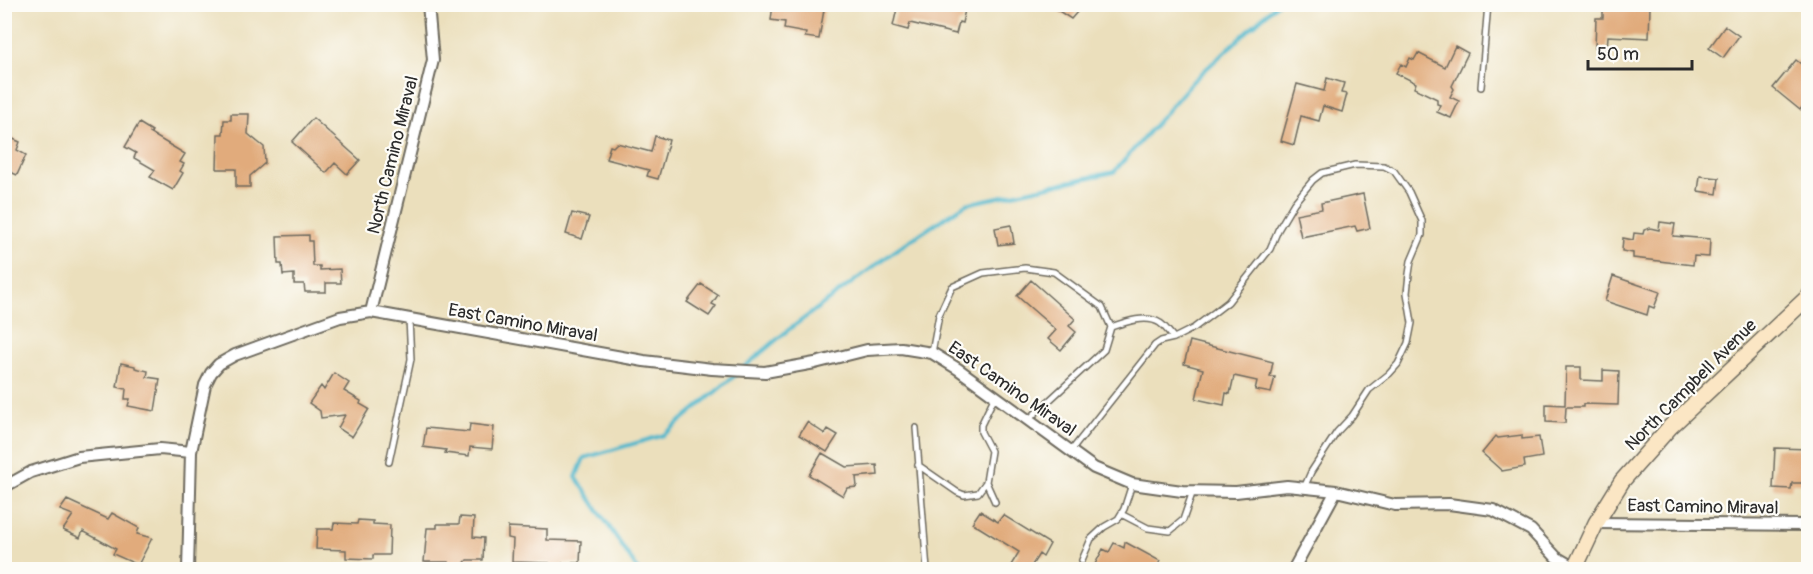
<svg xmlns="http://www.w3.org/2000/svg" width="1813" height="574" font-family="Pangolin,sans-serif">
	<style>
		.lines { fill: none; stroke-linecap: round; stroke-linejoin: round }
		.stream { stroke: #4eb7cc; stroke-width: 4 }
		.building { fill: #e1ab7c }
		.service-casing { stroke: #6e6a5e; stroke-width: 8 }
		.minor-casing { stroke: #6e6a5e; stroke-width: 14 }
		.secondary-casing { stroke: #6e6a5e; stroke-width: 18 }
		.service { stroke: #fff; stroke-width: 5 }
		.minor { stroke: #fff; stroke-width: 10 }
		.secondary { stroke: #fbe6c4; stroke-width: 15 }
		.labels { text-anchor: middle; dominant-baseline: central; stroke-width: 4.5; stroke-linejoin: round; paint-order: stroke }
		.street-label { font-size: 18px; fill: #2b2b2b; stroke: #fdfcf7 }
	</style>
	<rect width="100%" height="100%" fill="#fdfcf7"/>
	<filter id="ink" filterUnits="userSpaceOnUse"><feTurbulence type="fractalNoise" baseFrequency=".0167" numOctaves="2"/><feDisplacementMap in="SourceGraphic" scale="12" xChannelSelector="R" yChannelSelector="G"/><feConvolveMatrix kernelMatrix="1 2 1 2 8 2 1 2 1" color-interpolation-filters="sRGB"/></filter>
	<filter id="wash" filterUnits="userSpaceOnUse"><feTurbulence type="fractalNoise" baseFrequency=".008" numOctaves="4" result="noise"/><feDisplacementMap in="SourceGraphic" scale="24" xChannelSelector="R" yChannelSelector="G"/><feGaussianBlur stdDeviation="1.35" result="paint"/><feColorMatrix in="noise" values="0 0 0 0 0 0 0 0 0 0 0 0 0 0 0 0 0 1.4 0 .05"/><feComposite in="paint" operator="in"/></filter>
	<g filter="url(#wash)">
		<rect width="100%" height="100%" fill="#ebdfbc"/>
		<g class="lines">
			<path class="stream" d="M743,368L787,331L900,247L966,204L1114,172L1193,81L1277,4
				M638,570L576,477L584,458L664,435L738,373"/>
		</g>
		<g id="blocks">
			<path class="building" d="M773,4H825L819,39L805,37L806,33L784,29L785,22L771,20Z
				M898,4H919L918,6L940,11L942,5L965,10L962,23L959,22L956,34L910,23L908,30L893,26Z
				M1048,4H1084L1071,19Z
				M1611,4L1650,7L1649,38L1608,36L1607,49L1595,48L1596,18H1603V6H1611Z
				M1725,26L1739,36L1723,58L1709,48Z
				M1455,46L1468,53L1452,86L1454,89L1450,97L1459,101L1451,118L1437,112L1440,105L1437,104V99L1414,88L1416,83L1396,73L1401,64L1406,67L1410,58L1414,60L1418,53L1445,67Z
				M1796,60L1805,67L1802,72L1809,77V98L1800,110L1773,88Z
				M1327,78L1344,83L1341,93L1347,94L1342,112L1323,106L1319,121L1301,116L1294,145L1281,141L1297,84L1324,91Z
				M231,114H249L248,134L264,147L265,163L250,176V187H236V169H217L218,134H223L224,120H231Z
				M313,118L360,160L347,174L335,163L326,173L292,142Z
				M139,123L152,131L150,133L185,154L180,162L184,164L180,171L183,173L173,190L150,177L155,170L134,158L136,153L125,147Z
				M4,135L20,142L17,150L26,155L17,175L4,169Z
				M655,136L669,140L658,179L647,176L649,170L606,159L610,146L613,147L617,143L651,152Z
				M1700,176L1719,178L1717,194L1698,191Z
				M1363,194L1370,228L1357,231L1355,226L1301,237L1296,214L1322,209L1321,203Z
				M572,213L589,217L582,239L566,234Z
				M1660,222L1675,224L1673,236L1710,239L1709,257L1694,256L1693,265L1633,258V253L1622,251L1623,238L1633,240L1634,233L1643,234L1644,230L1650,228L1659,230Z
				M1011,225L1014,243L998,245L995,228Z
				M309,235V241H312L313,266H320V270L340,269L341,283H326V292H305L304,284H294V274L283,275L282,264H278L277,236Z
				M1613,276L1660,292L1654,308L1649,306L1647,315L1605,301Z
				M1031,280L1075,319L1069,326L1076,332L1061,350L1048,339L1056,330L1017,296Z
				M701,284L718,295L712,304L716,306L709,316L687,302Z
				M1190,341L1273,362L1270,377H1275L1271,393L1255,390L1257,381L1234,376L1230,394L1226,393L1224,405L1196,399L1203,369L1184,364Z
				M121,363L135,366V368L148,371L147,377L160,379L155,411L128,406L130,399H125L126,389L117,387Z
				M1566,367H1581V380L1603,381V370L1619,371L1618,405L1583,404V407H1566L1565,423L1546,422V404L1565,405Z
				M334,373L349,383L344,391L361,401L360,404L369,409L352,437L338,428L345,415L321,418L320,411L309,403L321,386L324,390Z
				M807,422L825,434L828,429L838,435L827,452L799,435Z
				M470,424L494,427L492,449L470,447L469,456L445,453L446,450L423,447L426,428L469,432Z
				M1522,435V439L1539,437L1542,457L1524,460L1525,467L1502,471L1482,453L1496,436L1498,438Z
				M1775,448L1809,449V483H1792L1791,489L1773,488Z
				M822,453L846,467L877,465L878,475L856,477L857,487L847,488L843,496L809,475Z
				M67,500L108,519L112,513L139,528L137,534L152,538L138,565L113,554L116,549L83,531L80,538L63,530L73,515L60,510Z
				M980,511L998,522L1003,515L1050,544L1043,557L1039,554L1029,570H1008L1019,552L972,523Z
				M460,517L474,518L473,537L484,538L483,560H467L459,570H455L448,562H424L427,528H437V524H459Z
				M358,520L373,521V524L390,525L389,555H373V559L346,558V550L316,549L317,529H333L334,523L357,524Z
				M508,527L547,529V540L581,541L580,563H563V570H559L549,563L512,562L513,539L508,538Z
				M1125,542L1160,561L1156,570H1092L1103,549L1109,552L1114,543L1124,548Z"/>
		</g>
	</g>
	<g filter="url(#ink)">
		<use href="#blocks" fill-opacity="0" stroke="#6e6a5e" stroke-width="1.5"/>
		<g class="lines">
			<g class="service-casing">
				<path id="service" d="M1481,87L1488,4
					M1111,327C1125,322 1147,314 1160,323C1165,326 1170,334 1174,338
					M932,353L939,315L952,287L983,273L1025,268L1054,272L1102,307L1111,327L1104,350L1028,420
					M916,428L927,570
					M1071,451L1155,345L1161,341L1174,338L1194,328L1228,302L1270,249L1278,230L1294,203L1313,180L1322,173L1355,165L1384,166L1394,171L1409,192L1422,221V235L1411,261L1409,274L1407,293L1412,323L1408,343L1398,364L1389,374L1369,390L1352,416L1337,432L1311,472L1304,488
					M389,462L411,359L409,319
					M918,465L957,492L964,495L978,493L986,482L991,451L981,432V425L995,396
					M986,482L995,502
					M1121,514L1148,528L1170,531L1183,520L1193,491
					M1082,560L1091,539L1104,527L1118,519L1124,509L1132,484"/>
			</g>
			<g class="minor-casing">
				<path id="minor" d="M371,312L433,60L428,4
					M4,487L31,472L79,457L160,449L191,452
					M1596,523L1808,525
					M188,570L191,452L205,385L211,373L219,364L235,355L340,317L371,312L644,361L712,369L765,372L815,363L867,350L901,348L932,353L958,369L1094,468L1132,484L1182,491L1236,492L1287,486L1336,491L1395,505L1449,504L1493,510L1531,530L1556,557L1575,568
					M1293,570L1336,491"/>
			</g>
			<g class="secondary-casing">
				<path id="secondary" d="M1574,570L1596,523L1622,481L1670,427L1808,297"/>
			</g>
			<use href="#service" class="service"/>
			<use href="#minor" class="minor"/>
			<use href="#secondary" class="secondary"/>
		</g>
	</g>
	<g class="labels">
		<g class="street-label">
			<text transform="translate(393 155) rotate(-76)">North Camino Miraval</text>
			<text transform="translate(523 323) rotate(10)">East Camino Miraval</text>
			<text transform="translate(1691 385) rotate(-45)">North Campbell Avenue</text>
			<text transform="translate(1012 389) rotate(35)">East Camino Miraval</text>
			<text transform="translate(1703 507) rotate(1)">East Camino Miraval</text>
		</g>
	</g>
	<rect width="1813" height="574" fill="none" stroke="#fdfcf7" stroke-width="24"/>
	<path d="M1588 60v9h104v-9" fill="none" stroke="#2b2b2b" stroke-width="3"/>
	<text x="1597" y="60" font-size="18" fill="#2b2b2b" stroke="#fdfcf7" stroke-width="4.5" paint-order="stroke">50 m</text>
</svg>
